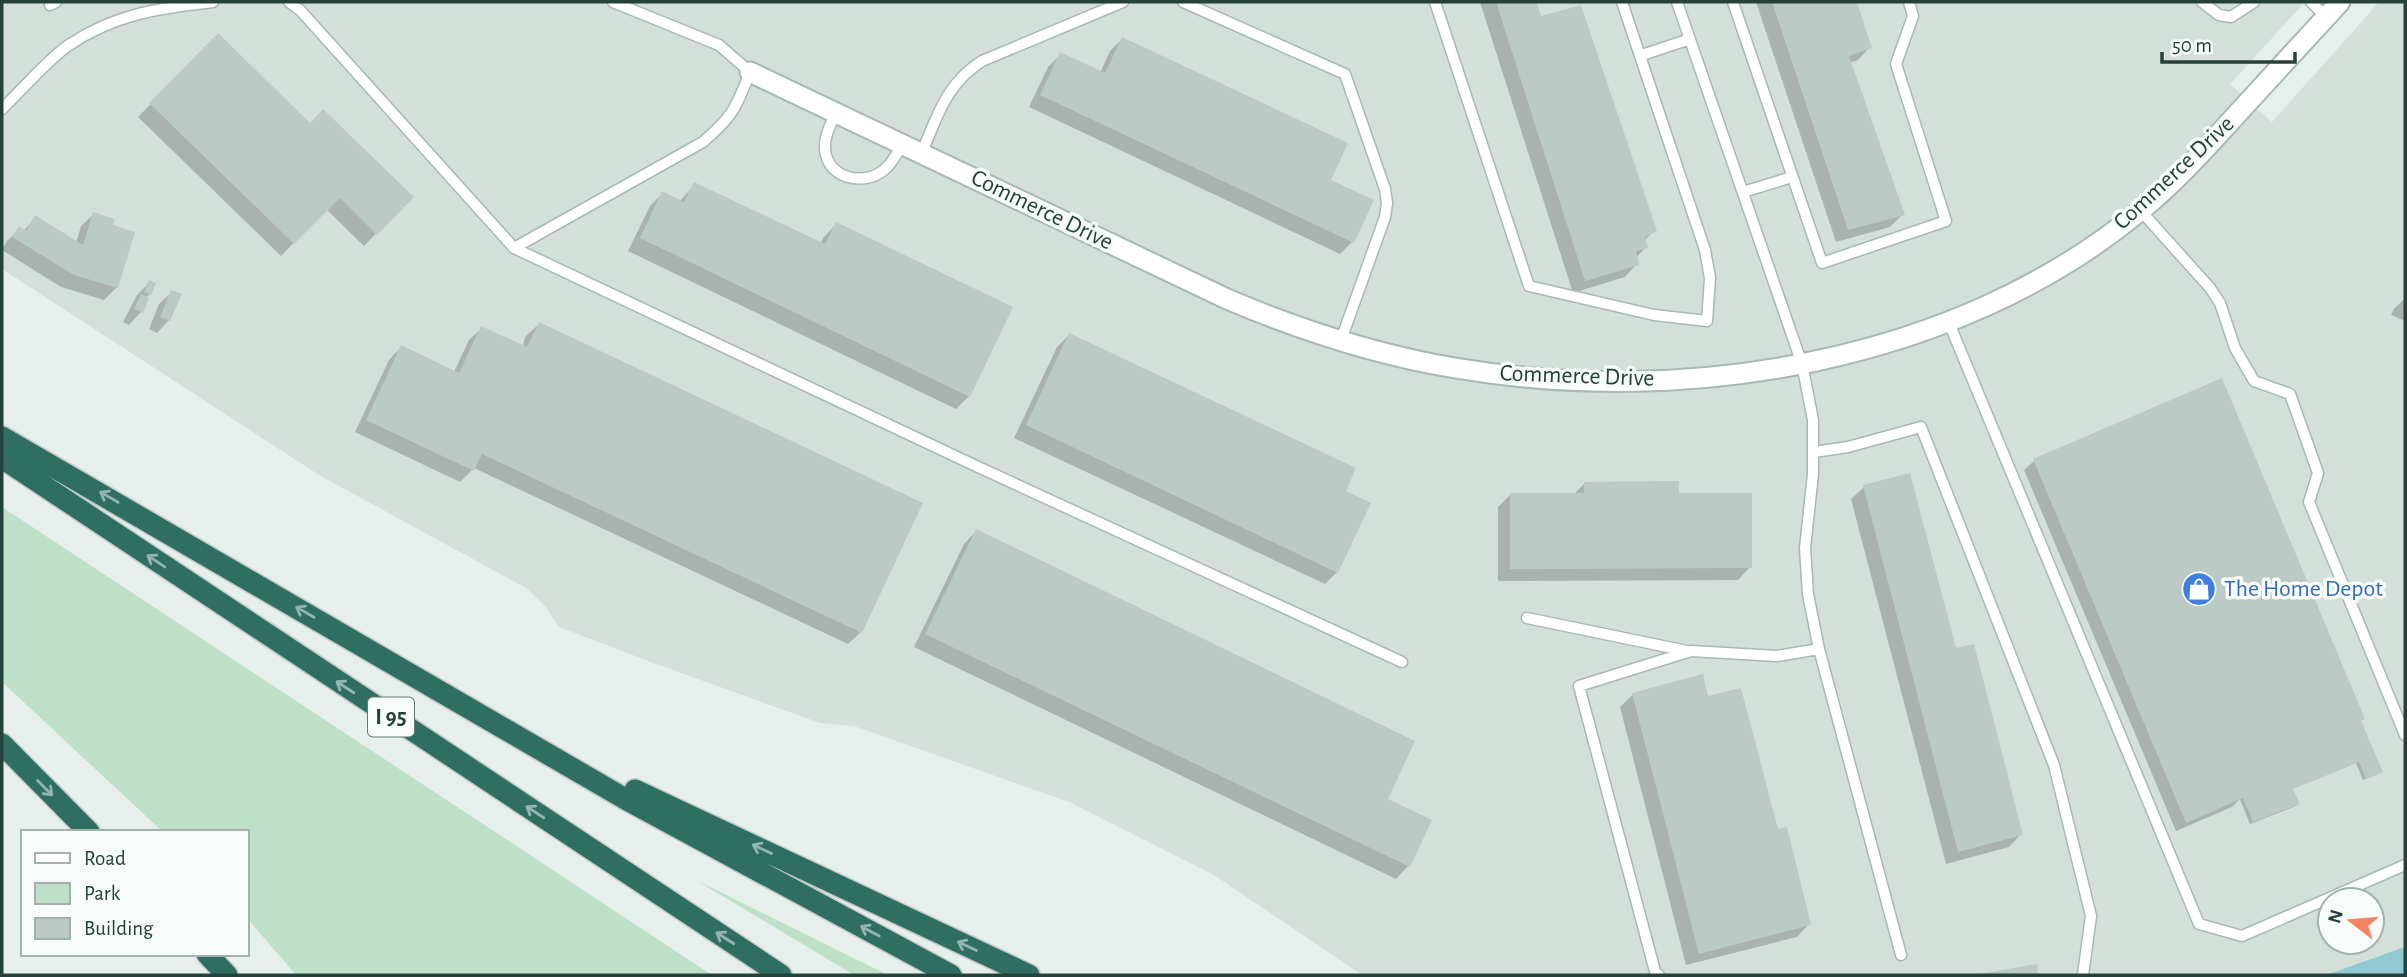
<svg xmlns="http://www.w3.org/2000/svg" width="2407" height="977" font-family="'Alegreya Sans',sans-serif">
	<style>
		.built { fill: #d4dfda; fill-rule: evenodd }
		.green { fill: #bfe0c8 }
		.water { fill: #8ec9d4 }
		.shadow { fill: #0003 }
		.building { fill: #bbcac4 }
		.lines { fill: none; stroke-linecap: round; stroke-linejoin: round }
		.service-casing { stroke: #a8b8b2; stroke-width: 13 }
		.minor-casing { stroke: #a8b8b2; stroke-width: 23 }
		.motorway-casing { stroke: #c2cac8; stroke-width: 24 }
		.service { stroke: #fff; stroke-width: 10 }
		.minor { stroke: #fff; stroke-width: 19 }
		.motorway { stroke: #2f6f62; stroke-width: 21 }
		.oneway { stroke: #93b5ae }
		.labels { text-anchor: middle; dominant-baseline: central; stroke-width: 7; stroke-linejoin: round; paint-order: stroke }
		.shield { fill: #f7fbf9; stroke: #637a73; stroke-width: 2 }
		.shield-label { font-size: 23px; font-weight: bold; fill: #24423a }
		.street-label { font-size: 24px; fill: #24423a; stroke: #f7fbf9 }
		.shop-label { font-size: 24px; fill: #366cbe; stroke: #f7fbf9; text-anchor: start }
	</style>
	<rect width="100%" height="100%" fill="#e6efeb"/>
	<path class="built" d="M2,2H2305L2230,84L2272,122L2379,2H2405V975H1362L1214,875L1069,802L854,726L820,723L656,664L559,627L545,606L526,588L319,475L2,269ZM2330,900H2372V942H2330Z"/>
	<path class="green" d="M2,507L712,975H296L247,918V832H163L2,682Z
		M696,880L888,975H854Z"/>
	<path class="water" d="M2405,947V973L2402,975H2326Z"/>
	<path class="shadow" d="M1480,2H1535L1540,18L1655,230L1644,241L1646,247L1636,258L1637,264L1625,277L1573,293Z
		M1756,2H1855L1870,47L1858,60L1849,63L1903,214L1890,227L1836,242Z
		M218,35L310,125L411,197L364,246L326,209L281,256L138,117Z
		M1122,39L1328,181L1352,242L1340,254L1029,107L1048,67L1061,54L1100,73L1110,51Z
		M695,184L820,244L824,237L836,224L969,396L956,409L628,251L650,206L663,193L680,201Z
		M94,214L117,287L104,300L61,287L2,250L7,241L19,229L23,231L36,218L76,243L81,226Z
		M150,282V294L145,298L147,299L141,312L129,325L123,322L137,295Z
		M172,292L169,320L157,333L149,329L159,304Z
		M2405,298V321L2391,315L2394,309Z
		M539,324L861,632L848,644L474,468L460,482L355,432L389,360L401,347L454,372L469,340L482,328L522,347L526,336Z
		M1069,335L1343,492L1337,572L1325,584L1014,438L1057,347Z
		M2221,380L2360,722L2378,774L2363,780L2356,763L2292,789L2298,803L2296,806L2250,824L2240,799L2232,807L2176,831L2024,470L2034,461Z
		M1585,483L1677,495L1750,567L1738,580L1498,581V507L1510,495H1573Z
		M1864,487L1955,650L2021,834L2009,847L1946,864L1851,499Z
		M976,531L1385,800L1430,821L1408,866L1396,879L914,647L964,544Z
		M1633,694L1707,698L1776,832L1809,924L1797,937L1686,965L1620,707Z"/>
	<path class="building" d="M1496,2H1537L1541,16L1581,5L1657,231L1645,237L1648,248L1636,251L1639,265L1585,281Z
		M1772,2H1857L1872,48L1849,56L1905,215L1848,230Z
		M218,33L310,123L323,109L414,197L377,235L340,198L294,244L149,103Z
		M1122,37L1348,143L1331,180L1374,200L1354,243L1040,95L1060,52L1105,73Z
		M694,182L825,244L836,222L1013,307L970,397L640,238L662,191L684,202Z
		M93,212L115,219L113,225L135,232L118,288L74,275L12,237L19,226L26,231L35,215L83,245Z
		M149,280L156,283L151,295L144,292Z
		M171,290L182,294L170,321L160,317Z
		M141,294L149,298L143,313L134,309Z
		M539,322L923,503L862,633L482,454L474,471L366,420L401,345L459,373L481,326L527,347Z
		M1069,333L1356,468L1346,491L1371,503L1338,573L1026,425Z
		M2222,378L2365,719L2361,721L2383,772L2366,779L2359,762L2293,789L2300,804L2253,822L2243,798L2186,823L2033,459Z
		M1910,473L1956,648L1974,644L2023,835L1958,852L1863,485Z
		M1679,481V493H1752V568L1510,569V493H1584V482Z
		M976,529L1415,741L1388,799L1432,820L1410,867L925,634Z
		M1703,674L1708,696L1741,688L1778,829L1787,827L1811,925L1699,954L1632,693Z
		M2037,964L2038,975H1980V974Z"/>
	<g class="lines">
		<g class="service-casing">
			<path id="service" d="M289,2L300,10L514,248L976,466L1402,662
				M1183,2L1345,74L1385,189L1387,203L1385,217L1341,340
				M1435,2L1529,286L1654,315L1707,321L1710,278L1705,250L1622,2
				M1677,2L1802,364L1813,420V474L1805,548L1808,594L1819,649L1901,955
				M1733,2L1822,263L1946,221L1896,64L1913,16L1909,2
				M2202,2L2219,15L2231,17L2254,2
				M2311,2L2326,17
				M50,5L56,2
				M1642,55L1690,39
				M2,109C21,91 48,59 69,45C115,14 159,8 213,2
				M836,112C831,124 824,136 825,149C827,178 863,187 884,170C893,163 897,153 903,143
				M922,152C938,115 946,84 982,61L1123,2
				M1743,192L1792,177
				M2141,211L2210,288L2220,303L2235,348L2254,381L2290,394L2318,473L2309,502L2405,735
				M514,248L703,142C733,116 736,108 750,72L719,45L613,2
				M1949,323L2199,924L2242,936L2405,865
				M1814,452L1848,447L1921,427L2054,765L2091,916L2083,975
				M1527,618L1687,651
				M1659,975H1656L1579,686L1691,651L1777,656L1819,649"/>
		</g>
		<g class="minor-casing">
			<path id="minor" d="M750,72L1227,299C1300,330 1377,355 1455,368C1686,407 1956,363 2140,211C2176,182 2207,147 2238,113C2272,76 2306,39 2340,2"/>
		</g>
		<g class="motorway-casing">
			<path id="motorway" d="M2,437L627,800L951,975
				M2,458L781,975
				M2,744L89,832
				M635,790L1029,975
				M207,954L227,975"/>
		</g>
		<use href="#service" class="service"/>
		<use href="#minor" class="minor"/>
		<use href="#motorway" class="motorway"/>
	</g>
	<defs><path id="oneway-shaft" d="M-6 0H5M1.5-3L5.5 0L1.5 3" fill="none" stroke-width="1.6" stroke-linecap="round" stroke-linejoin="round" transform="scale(1.75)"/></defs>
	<g class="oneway">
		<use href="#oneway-shaft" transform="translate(109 497) rotate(-150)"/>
		<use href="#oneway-shaft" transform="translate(156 561) rotate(-146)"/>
		<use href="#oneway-shaft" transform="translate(305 612) rotate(-150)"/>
		<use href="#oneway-shaft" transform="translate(345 687) rotate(-147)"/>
		<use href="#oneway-shaft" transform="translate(45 788) rotate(45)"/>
		<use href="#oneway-shaft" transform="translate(535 812) rotate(-147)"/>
		<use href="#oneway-shaft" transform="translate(762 849) rotate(-155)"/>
		<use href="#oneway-shaft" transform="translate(870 931) rotate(-152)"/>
		<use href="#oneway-shaft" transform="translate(725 938) rotate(-147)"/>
		<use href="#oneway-shaft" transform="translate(967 946) rotate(-155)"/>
	</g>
	<defs>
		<g id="shop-disc" transform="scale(1.75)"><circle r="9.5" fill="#3f7fe0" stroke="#f7fbf9"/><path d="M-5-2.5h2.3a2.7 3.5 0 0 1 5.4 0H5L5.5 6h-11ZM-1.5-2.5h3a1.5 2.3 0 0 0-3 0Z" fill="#fff"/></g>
	</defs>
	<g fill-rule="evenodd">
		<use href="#shop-disc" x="2199" y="589"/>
	</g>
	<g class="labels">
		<rect class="shield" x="368" y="697.5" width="46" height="39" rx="5"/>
		<g class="shield-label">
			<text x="391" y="717">I 95</text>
		</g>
		<g class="street-label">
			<text transform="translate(2174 173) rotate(-43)">Commerce Drive</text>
			<text transform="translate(1042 210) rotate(26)">Commerce Drive</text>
			<text transform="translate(1577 376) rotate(2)">Commerce Drive</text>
		</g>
		<g class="shop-label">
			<text x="2224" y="589">The Home Depot</text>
		</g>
	</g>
	<rect width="2407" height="977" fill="none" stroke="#24423a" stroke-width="7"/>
	<rect x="21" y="830" width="228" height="126" fill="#f7fbf9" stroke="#a3b1ad" stroke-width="2"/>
	<rect x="35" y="853" width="35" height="10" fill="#ffffff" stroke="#a3b1ad" stroke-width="2"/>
	<text x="84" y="865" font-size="21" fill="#24423a">Road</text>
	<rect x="35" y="883" width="35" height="21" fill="#bfe0c8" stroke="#a3b1ad" stroke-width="2"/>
	<text x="84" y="900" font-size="21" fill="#24423a">Park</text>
	<rect x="35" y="918" width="35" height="21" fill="#bbcac4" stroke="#a3b1ad" stroke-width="2"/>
	<text x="84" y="935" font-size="21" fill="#24423a">Building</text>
	<g transform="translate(2351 921) rotate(286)"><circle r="33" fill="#f7fbf9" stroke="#a3b1ad" stroke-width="2"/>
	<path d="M0-5L12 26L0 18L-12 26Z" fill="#f4845f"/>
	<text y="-10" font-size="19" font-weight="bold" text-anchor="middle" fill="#24423a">N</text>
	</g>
	<path d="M2162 52v10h133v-10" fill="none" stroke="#24423a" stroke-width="3.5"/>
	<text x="2172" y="52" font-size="21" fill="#24423a" stroke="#f7fbf9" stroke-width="5" paint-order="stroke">50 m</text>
</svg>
